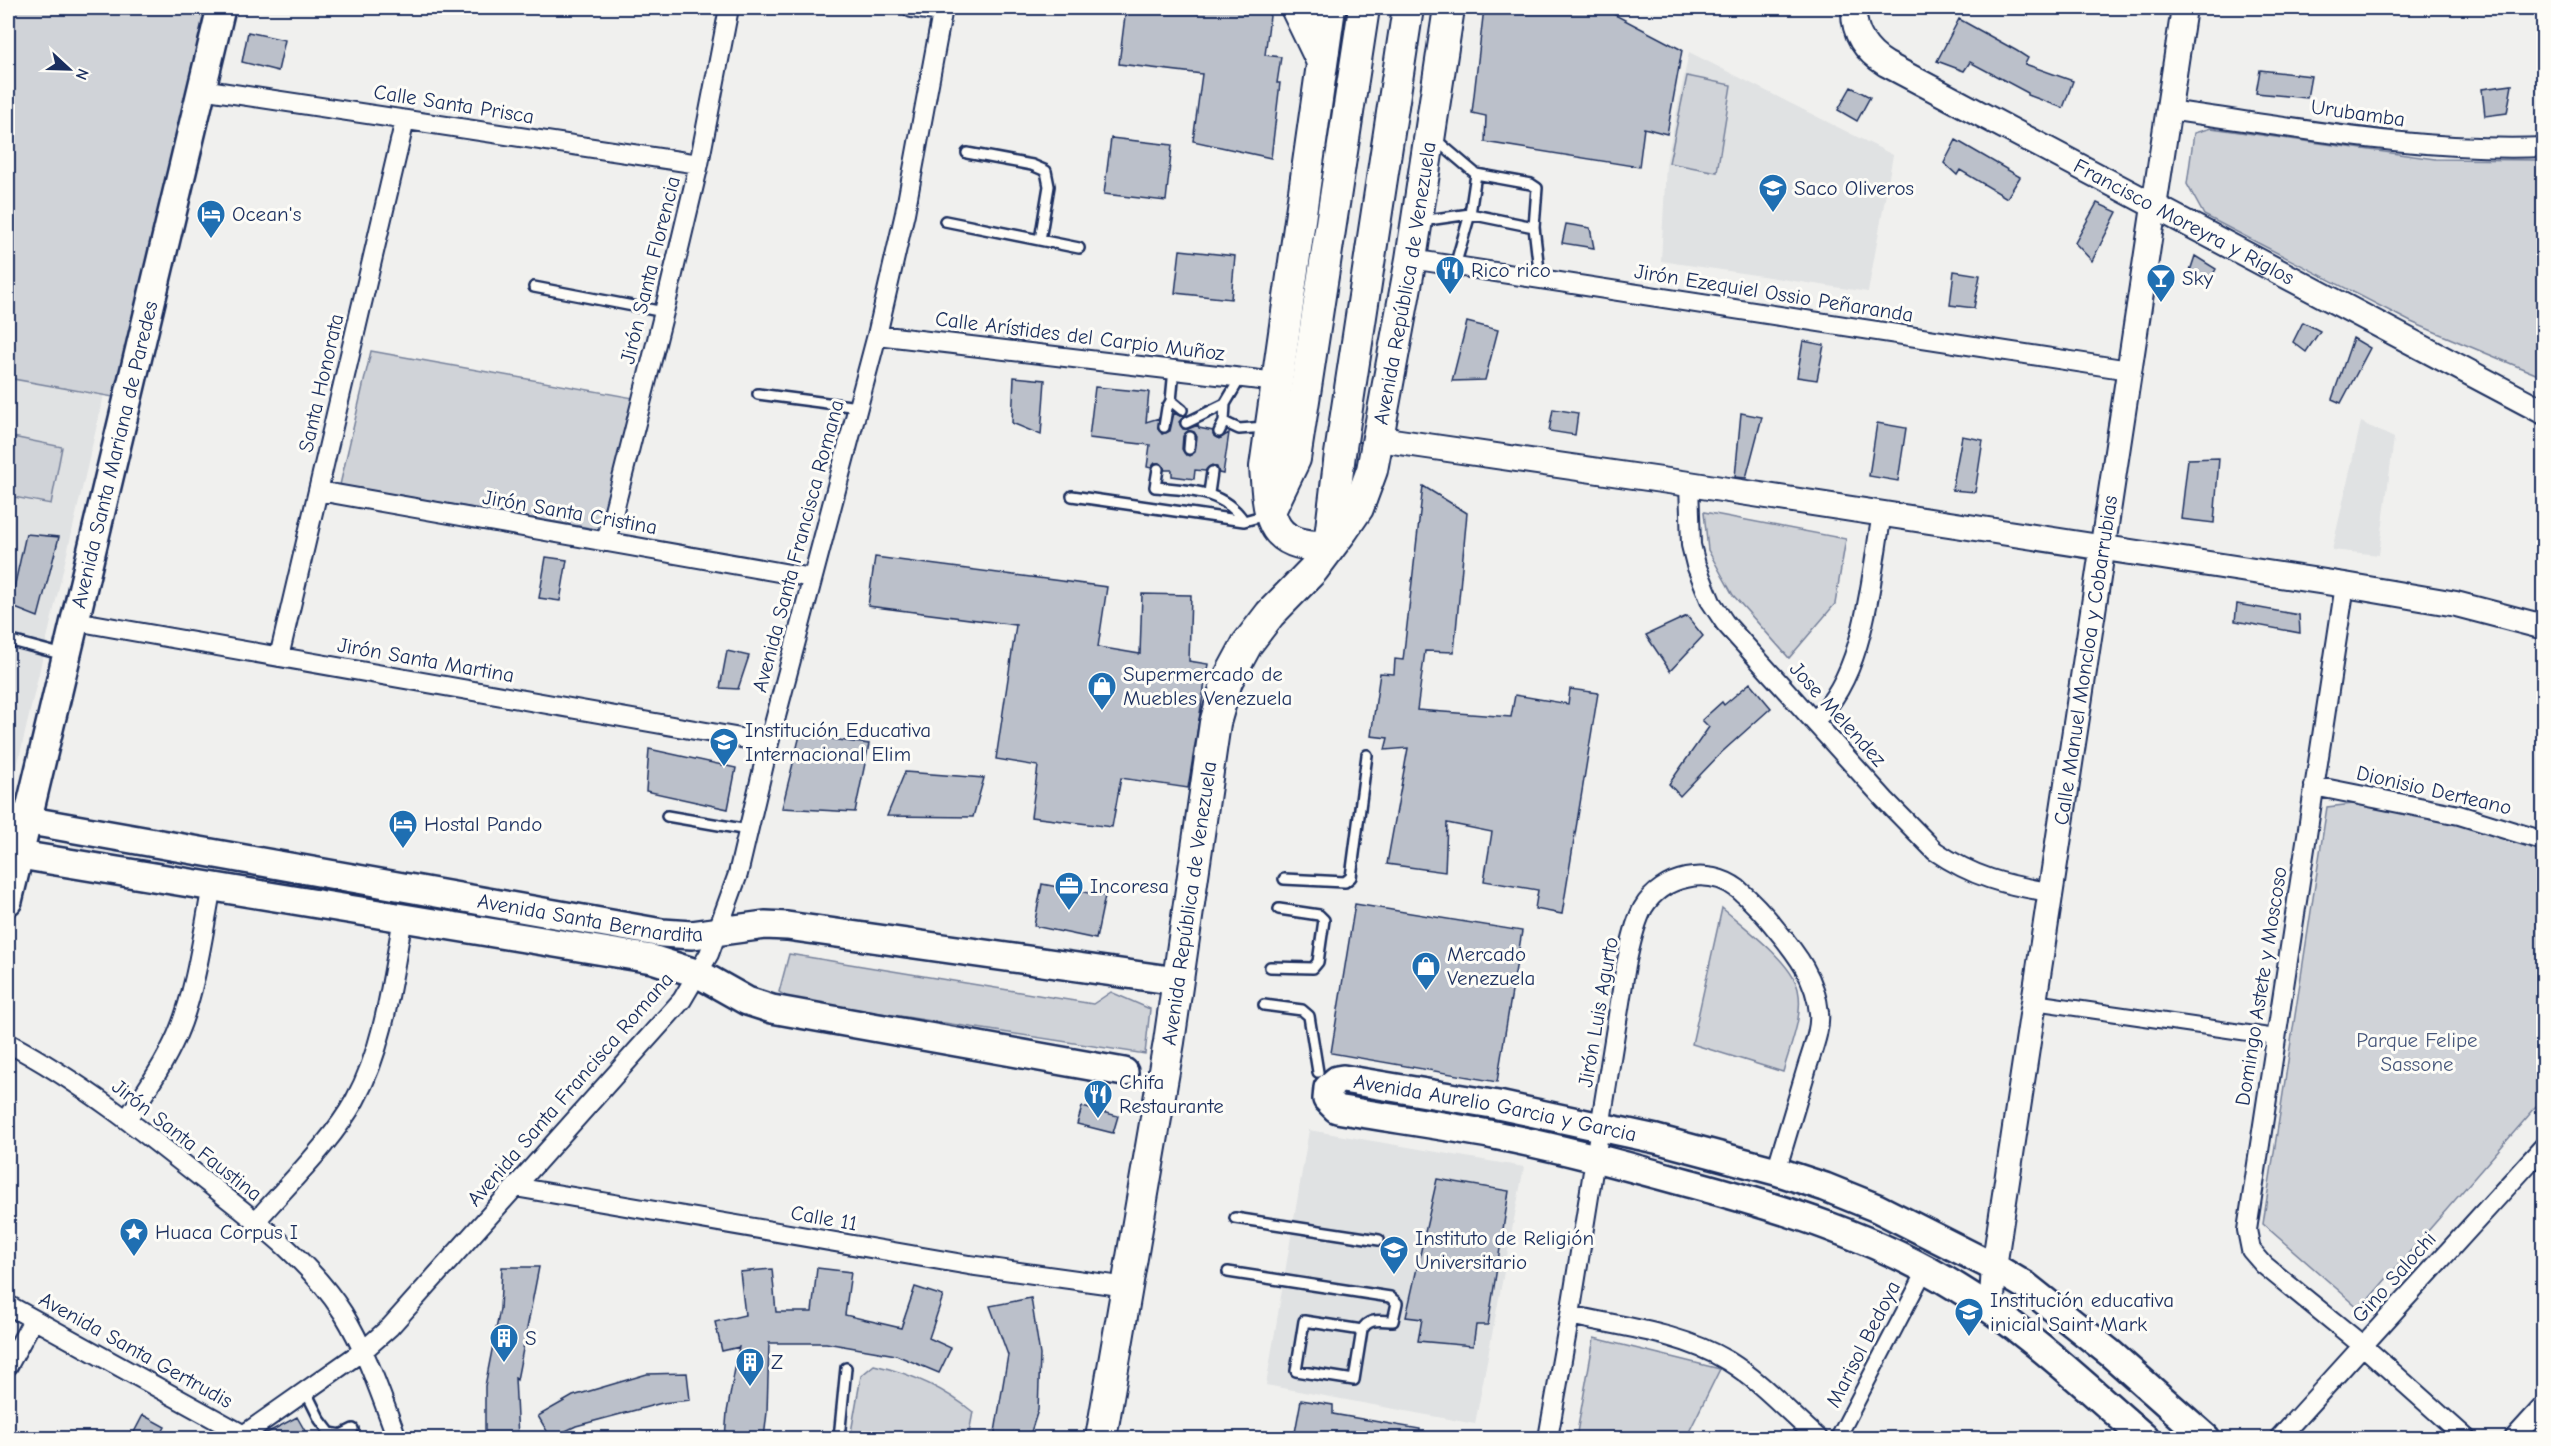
<svg xmlns="http://www.w3.org/2000/svg" width="2551" height="1446" font-family="'Comic Neue',sans-serif">
	<style>
		.built { fill: #e0e2e3 }
		.green { fill: #d0d3d8; stroke: #76819b; stroke-width: 1.5 }
		.building { fill: #bbc0ca; stroke: #1b2f5e; stroke-width: 1.5; fill-rule: evenodd }
		.lines { fill: none; stroke-linecap: round; stroke-linejoin: round }
		.service-casing { stroke: #1b2f5e; stroke-width: 14 }
		.pedestrian-casing { stroke: #1b2f5e; stroke-width: 18 }
		.minor-casing { stroke: #1b2f5e; stroke-width: 22 }
		.tertiary-casing { stroke: #1b2f5e; stroke-width: 28 }
		.secondary-casing { stroke: #1b2f5e; stroke-width: 32 }
		.primary-casing { stroke: #1b2f5e; stroke-width: 34 }
		.service { stroke: #fdfcf7; stroke-width: 9 }
		.pedestrian { stroke: #fdfcf7; stroke-width: 14 }
		.minor { stroke: #fdfcf7; stroke-width: 18 }
		.tertiary { stroke: #fdfcf7; stroke-width: 24 }
		.secondary { stroke: #fdfcf7; stroke-width: 27 }
		.primary { stroke: #fdfcf7; stroke-width: 30 }
		.labels { text-anchor: middle; dominant-baseline: central; stroke-width: 6; stroke-linejoin: round; paint-order: stroke }
		.street-label { font-size: 21px; fill: #1b2f5e; stroke: #fdfcf7 }
		.poi-label { font-size: 21px; fill: #1b2f5e; stroke: #fdfcf7; text-anchor: start }
		.park-label { font-size: 21px; fill: #48587c; stroke: #fdfcf7 }
	</style>
	<rect width="100%" height="100%" fill="#f0f0ee"/>
	<filter id="ink" filterUnits="userSpaceOnUse"><feTurbulence type="fractalNoise" baseFrequency=".0167" numOctaves="2"/><feDisplacementMap in="SourceGraphic" scale="12" xChannelSelector="R" yChannelSelector="G"/><feConvolveMatrix kernelMatrix="1 2 1 2 8 2 1 2 1" color-interpolation-filters="sRGB"/></filter>
	<g filter="url(#ink)">
		<path class="built" d="M1689,52L1893,155L1868,292L1661,261L1666,164Z
			M8,378L104,395L10,797H8Z
			M2361,422L2394,438L2379,555L2332,550Z
			M1309,1130L1524,1167L1475,1424L1266,1385Z"/>
		<path class="green" d="M8,8H209L113,397L8,378Z
			M1687,76L1731,85L1717,172L1669,163Z
			M2211,128L2435,159L2543,160V377L2411,322L2204,215L2187,184L2194,133Z
			M371,351L639,399L602,530L340,485Z
			M8,436L62,447L51,504L8,496Z
			M1704,512L1846,539L1835,604L1789,658L1733,595L1708,550Z
			M2388,800L2543,845V1099L2360,1309L2263,1224L2327,807Z
			M1722,908C1743,926 1792,962 1798,989C1804,1016 1790,1046 1783,1072L1692,1044Z
			M789,954L1093,1004L1111,992L1150,1009L1145,1054L790,999L779,992Z
			M1594,1338L1720,1369L1686,1438H1576Z
			M874,1365C909,1373 945,1389 973,1412L968,1438H850L861,1376Z"/>
		<path class="building" d="M1126,8H1265L1270,16L1265,55L1281,57L1277,83H1280L1271,158L1193,141L1202,74L1119,64Z
			M1484,8H1602L1682,50L1667,134L1644,128L1639,167L1485,142L1486,116L1472,113Z
			M1959,19L2017,51L2028,58L2025,64L2073,81L2063,108L2028,95V93L1970,62L1964,71L1937,61Z
			M248,32L285,40L278,71L242,62Z
			M2260,70L2311,76L2307,98L2256,93Z
			M2512,85L2507,113L2485,116L2482,89Z
			M1851,87L1870,97L1857,121L1838,110Z
			M1111,138L1172,145L1166,201L1104,194Z
			M1956,140L2020,177L2007,198L1960,170L1957,175L1944,163Z
			M2097,203L2117,212L2092,261L2075,243Z
			M1566,224L1590,228L1594,248L1562,243Z
			M1180,250L1235,256L1231,299L1175,293Z
			M2195,256L2216,269L2206,287L2188,277Z
			M1954,271L1980,275L1974,308L1950,305Z
			M1467,322L1498,330L1485,380L1452,381Z
			M2303,322L2320,331L2306,352L2293,342Z
			M2353,338L2370,348L2341,403L2332,399Z
			M1803,341L1824,345L1817,380L1797,377Z
			M1014,377L1045,380L1041,435L1012,423Z
			M1095,387L1149,392L1146,422L1159,418L1158,429L1162,434L1170,431L1174,413L1180,416H1185L1179,422L1183,429H1188L1198,425L1199,428L1213,431L1214,436L1219,439L1229,433L1223,474L1219,473L1217,467L1212,465L1205,471L1195,470L1194,479L1172,476V470H1165L1160,463H1155L1151,468L1147,467L1150,445L1089,438ZM1188,431L1194,432L1197,437L1195,452L1189,456L1185,454L1182,449L1183,436Z
			M1553,409L1578,413L1575,435L1549,431Z
			M1741,413L1762,417L1746,478L1735,477Z
			M1877,423L1906,428L1898,481L1869,476Z
			M1962,436L1983,440L1975,492L1952,490Z
			M2219,458L2214,523L2181,519L2188,459Z
			M1423,486L1467,513L1454,652L1425,651L1417,710L1511,717L1515,695L1568,704L1570,689L1598,693L1562,914L1535,909L1538,890L1484,881L1492,832L1447,823L1445,872L1387,864L1408,748L1385,750L1388,738L1371,736L1380,673L1394,674L1395,659L1403,660Z
			M26,534L59,537L38,617L10,606Z
			M546,557L567,560L560,601L539,598Z
			M875,557L1107,587L1098,647L1140,654L1142,594L1191,595L1189,661L1208,664L1188,788L1121,778L1112,827L1031,817L1038,766L996,759L1016,625L868,606Z
			M2237,604L2299,615L2300,633L2235,621Z
			M1687,616L1703,636L1670,671L1646,635Z
			M727,651L749,656L738,689L720,688Z
			M1750,683L1771,708L1722,752L1680,796L1669,784L1709,727L1702,720L1722,702L1724,705Z
			M800,735L869,744L855,812L782,808Z
			M649,749L736,768L728,809L646,791Z
			M905,772L984,778L973,817L887,816Z
			M1042,884L1105,896L1096,939L1034,926Z
			M1355,904L1522,931L1497,1082L1331,1053Z
			M1082,1107L1118,1116L1113,1133L1077,1124Z
			M1437,1179L1509,1191L1488,1325H1476L1473,1346L1418,1341L1422,1319L1406,1317Z
			M502,1267H539L517,1380L515,1378L518,1438H485V1386L500,1309Z
			M817,1268L851,1272L845,1315L901,1328L915,1287L943,1296L929,1338L951,1348L939,1373L896,1355L826,1343H769L767,1412L764,1438H725L727,1412L739,1347L722,1351L715,1322L745,1315L740,1272L772,1269L776,1312H812Z
			M1031,1298L1040,1355L1038,1410L1029,1438H994L1008,1355L990,1306Z
			M687,1373L690,1400L662,1403L576,1426L551,1438L538,1416L573,1396L647,1374Z
			M1301,1400L1333,1405V1414L1420,1429L1419,1438H1294Z
			M143,1415L165,1427L159,1438H131Z
			M297,1417L309,1438H258L261,1436Z"/>
		<g class="lines">
			<g class="service-casing">
				<path id="service" d="M1436,140L1476,174L1531,184L1537,188L1534,227L1540,279
					M967,153L1032,165L1046,171L1049,186L1040,240
					M945,221L1079,248
					M1422,225L1428,220L1470,214L1476,174
					M1455,266L1470,214L1534,227
					M534,287L664,312
					M1174,369L1171,401L1182,410
					M758,394L858,407
					M1224,422L1225,404L1241,377
					M1186,423L1225,404
					M1164,427L1167,408L1171,401
					M1219,432L1224,422L1239,429L1265,427
					M1189,449L1190,437
					M1158,469L1155,487C1189,490 1223,490 1244,521L1266,515
					M1209,493L1212,472
					M1072,496L1244,521
					M8,640L64,655
					M667,816L748,830
					M1284,879L1345,882L1351,877L1367,755
					M1270,967L1313,968L1318,962L1324,920L1319,915L1279,909
					M1264,1005L1302,1010L1309,1016L1318,1072
					M1235,1218L1379,1240
					M1228,1272L1390,1297L1397,1303L1393,1321C1381,1321 1369,1317 1362,1330L1354,1380L1296,1371L1304,1321L1362,1330
					M305,1390L320,1420L330,1433L341,1435L353,1429
					M839,1438L846,1368"/>
			</g>
			<g class="pedestrian-casing">
				<path id="pedestrian" d="M2034,1002L2276,1037
					M1838,1438L1926,1269"/>
			</g>
			<g class="minor-casing">
				<path id="minor" d="M912,8L942,12
					M201,89L699,164
					M2168,110C2292,127 2418,152 2544,147
					M1411,259L2129,370
					M877,335L1277,382
					M1689,484L1691,545L1696,565L1711,602L1725,623L1885,800L1935,851C1973,877 2005,885 2050,892
					M319,491L812,578
					M606,542L664,312L699,164L729,8
					M2345,585L2247,1230L2251,1250L2264,1265L2362,1345L2466,1438
					M75,621L769,743
					M279,657L405,120
					M1815,720C1866,674 1870,579 1882,514
					M2314,786L2459,815L2544,841
					M8,1043C80,1081 145,1133 209,1184C257,1222 310,1261 343,1313C367,1352 381,1396 397,1438
					M127,1119C145,1092 164,1065 177,1035C196,991 203,933 212,886
					M515,1187L969,1265L1127,1287
					M256,1221C288,1184 332,1142 355,1100C385,1045 392,978 403,918
					M8,1305L242,1434
					M1570,1315C1623,1327 1681,1333 1728,1361C1762,1382 1788,1412 1818,1438
					M8,1366L33,1320
					M239,1438L364,1350L390,1327L682,1000L709,954L738,874L769,743L877,335L905,213L943,8
					M1548,1438L1570,1315L1626,965C1630,947 1634,925 1643,908C1662,876 1708,866 1738,889C1752,901 1765,915 1776,929C1797,954 1816,979 1819,1013C1821,1031 1811,1053 1806,1071C1796,1104 1786,1138 1776,1171
					M2279,1438L2544,1146
					M2514,1438L2544,1405"/>
			</g>
			<g class="tertiary-casing">
				<g id="tertiary">
					<path id="s1" d="M1854,8C1853,33 1865,51 1886,64L2544,412"/>
					<path d="M1379,439L1689,484L2345,585L2456,604L2544,627"/>
					<path id="s2" d="M1995,1313L1992,1298L1994,1267L2184,8"/>
				</g>
			</g>
			<g class="secondary-casing">
				<g id="secondary">
					<path id="s3" d="M8,817L662,933L692,935L765,925L787,926L1163,979L1176,982"/>
					<path d="M20,855L652,959L699,974L747,1001L772,1009L1124,1072"/>
					<path id="s4" d="M8,901L221,8"/>
					<path id="s5" d="M2145,1438C2085,1386 2026,1329 1958,1288C1876,1237 1784,1209 1692,1184C1626,1166 1561,1148 1494,1135C1442,1125 1389,1118 1337,1109L1327,1099L1328,1088L1337,1080L1343,1079L1498,1105L1656,1139L1776,1171L1825,1187L1877,1208L1994,1267L2026,1286L2110,1353L2206,1438"/>
				</g>
			</g>
			<g class="primary-casing">
				<g id="primary">
					<path d="M1296,8L1322,62"/>
					<path d="M1270,511L1295,459L1364,8"/>
					<path d="M1329,545L1340,454L1408,8"/>
					<path d="M1329,546C1267,548 1269,516 1265,467L1330,8"/>
					<path id="s6" d="M1101,1438L1169,1042L1215,723L1227,681L1247,644L1270,614L1313,570L1343,530L1358,508L1372,470L1411,259L1449,8"/>
				</g>
			</g>
			<use href="#service" class="service"/>
			<use href="#pedestrian" class="pedestrian"/>
			<use href="#minor" class="minor"/>
			<use href="#tertiary" class="tertiary"/>
			<use href="#secondary" class="secondary"/>
			<use href="#primary" class="primary"/>
		</g>
	</g>
	<defs>
		<g id="school-pin" transform="scale(1.5)"><path d="M0 17L-7.5 6A9.5 9.5 0 1 1 7.5 6Z" fill="#1f6fb2" stroke="#fdfcf7"/><path d="M0-5L7-2L0 1L-7-2ZM-4 1L0 2.5L4 1V4Q0 6-4 4Z" fill="#fff"/></g>
		<g id="hotel-pin" transform="scale(1.5)"><path d="M0 17L-7.5 6A9.5 9.5 0 1 1 7.5 6Z" fill="#1f6fb2" stroke="#fdfcf7"/><path d="M-6-4.5h1.5V1H6V5H4.5V3h-9V5H-6ZM-4 0a1.8 1.8 0 1 1 3.6 0ZM.5 0V-2.5h3Q6-2.5 6 0Z" fill="#fff"/></g>
		<g id="restaurant-pin" transform="scale(1.5)"><path d="M0 17L-7.5 6A9.5 9.5 0 1 1 7.5 6Z" fill="#1f6fb2" stroke="#fdfcf7"/><path d="M-5-6h1v4h1v-4h1v4h1v-4h1v5L-1.5 .5V6h-2V.5L-5-1ZM5-6V6H3V1.5H1.5Q1.5-4 5-6Z" fill="#fff"/></g>
		<g id="bar-pin" transform="scale(1.5)"><path d="M0 17L-7.5 6A9.5 9.5 0 1 1 7.5 6Z" fill="#1f6fb2" stroke="#fdfcf7"/><path d="M-6-5H6L.8 .8V4.5H3.5V6h-7V4.5H-.8V.8Z" fill="#fff"/></g>
		<g id="shop-pin" transform="scale(1.5)"><path d="M0 17L-7.5 6A9.5 9.5 0 1 1 7.5 6Z" fill="#1f6fb2" stroke="#fdfcf7"/><path d="M-5-2.5h2.3a2.7 3.5 0 0 1 5.4 0H5L5.5 6h-11ZM-1.5-2.5h3a1.5 2.3 0 0 0-3 0Z" fill="#fff"/></g>
		<g id="office-pin" transform="scale(1.5)"><path d="M0 17L-7.5 6A9.5 9.5 0 1 1 7.5 6Z" fill="#1f6fb2" stroke="#fdfcf7"/><path d="M-6-3h4V-5.5h4V-3h4V5H-6ZM-1-4.5V-3h2v-1.5ZM-6 0V1H6V0Z" fill="#fff"/></g>
		<g id="sight-pin" transform="scale(1.5)"><path d="M0 17L-7.5 6A9.5 9.5 0 1 1 7.5 6Z" fill="#1f6fb2" stroke="#fdfcf7"/><path d="M0-6L1.8-2.2L6-1.7L2.9 1.2L3.7 5.4L0 3.3L-3.7 5.4L-2.9 1.2L-6-1.7L-1.8-2.2Z" fill="#fff"/></g>
		<g id="university-pin" transform="scale(1.5)"><path d="M0 17L-7.5 6A9.5 9.5 0 1 1 7.5 6Z" fill="#1f6fb2" stroke="#fdfcf7"/><path d="M0-5L7-2L0 1L-7-2ZM-4 1L0 2.5L4 1V4Q0 6-4 4Z" fill="#fff"/></g>
		<g id="building-pin" transform="scale(1.5)"><path d="M0 17L-7.5 6A9.5 9.5 0 1 1 7.5 6Z" fill="#1f6fb2" stroke="#fdfcf7"/><path d="M-4-6H4V6H1V3H-1V6H-4ZM-2.5-4.3h1.7v1.8h-1.7ZM.8-4.3h1.7v1.8H.8ZM-2.5-1h1.7V.8h-1.7ZM.8-1h1.7V.8H.8Z" fill="#fff"/></g>
	</defs>
	<g fill-rule="evenodd">
		<use href="#school-pin" x="1773" y="188"/>
		<use href="#hotel-pin" x="211" y="214"/>
		<use href="#restaurant-pin" x="1450" y="270"/>
		<use href="#bar-pin" x="2161" y="278"/>
		<use href="#shop-pin" x="1102" y="686"/>
		<use href="#school-pin" x="724" y="742"/>
		<use href="#hotel-pin" x="403" y="824"/>
		<use href="#office-pin" x="1069" y="886"/>
		<use href="#shop-pin" x="1426" y="966"/>
		<use href="#restaurant-pin" x="1098" y="1094"/>
		<use href="#sight-pin" x="134" y="1232"/>
		<use href="#university-pin" x="1394" y="1250"/>
		<use href="#school-pin" x="1969" y="1312"/>
		<use href="#building-pin" x="504" y="1338"/>
		<use href="#building-pin" x="750" y="1362"/>
	</g>
	<g class="labels">
		<g class="street-label">
			<text transform="translate(454 104) rotate(9)">Calle Santa Prisca</text>
			<text transform="translate(2358 113) rotate(8)">Urubamba</text>
			<text stroke="none"><textPath href="#s1" startOffset="405">Francisco Moreyra y Riglos</textPath></text>
			<text transform="translate(650 270) rotate(-76)">Jirón Santa Florencia</text>
			<text stroke="none"><textPath href="#s6" startOffset="1216">Avenida República de Venezuela</textPath></text>
			<text transform="translate(1774 293) rotate(9)">Jirón Ezequiel Ossio Peñaranda</text>
			<text transform="translate(1080 336) rotate(7)">Calle Arístides del Carpio Muñoz</text>
			<text transform="translate(321 383) rotate(-77)">Santa Honorata</text>
			<text stroke="none"><textPath href="#s4" startOffset="459">Avenida Santa Mariana de Paredes</textPath></text>
			<text transform="translate(570 512) rotate(10)">Jirón Santa Cristina</text>
			<text transform="translate(798 546) rotate(-75)">Avenida Santa Francisca Romana</text>
			<text transform="translate(426 660) rotate(10)">Jirón Santa Martina</text>
			<text stroke="none"><textPath href="#s2" startOffset="660">Calle Manuel Moncloa y Cobarrubias</textPath></text>
			<text transform="translate(1838 714) rotate(48)">Jose Melendez</text>
			<text transform="translate(2434 790) rotate(13)">Dionisio Derteano</text>
			<text stroke="none"><textPath href="#s6" startOffset="542">Avenida República de Venezuela</textPath></text>
			<text stroke="none"><textPath href="#s3" startOffset="591">Avenida Santa Bernardita</textPath></text>
			<text transform="translate(2261 986) rotate(-81)">Domingo Astete y Moscoso</text>
			<text transform="translate(1598 1012) rotate(-80)">Jirón Luis Agurto</text>
			<text transform="translate(570 1089) rotate(-49)">Avenida Santa Francisca Romana</text>
			<text stroke="none"><textPath href="#s5" startOffset="1088">Avenida Aurelio Garcia y Garcia</textPath></text>
			<text transform="translate(187 1140) rotate(38)">Jirón Santa Faustina</text>
			<text transform="translate(824 1218) rotate(10)">Calle 11</text>
			<text transform="translate(2394 1277) rotate(-48)">Gino Salochi</text>
			<text transform="translate(1863 1344) rotate(-63)">Marisol Bedoya</text>
			<text transform="translate(136 1350) rotate(29)">Avenida Santa Gertrudis</text>
		</g>
		<g class="poi-label">
			<text x="1794" y="188">Saco Oliveros</text>
			<text x="232" y="214">Ocean's</text>
			<text x="1471" y="270">Rico rico</text>
			<text x="2182" y="278">Sky</text>
			<text x="1123" y="674">Supermercado de<tspan x="1123" dy="24">Muebles Venezuela</tspan></text>
			<text x="745" y="730">Institución Educativa<tspan x="745" dy="24">Internacional Elim</tspan></text>
			<text x="424" y="824">Hostal Pando</text>
			<text x="1090" y="886">Incoresa</text>
			<text x="1447" y="954">Mercado<tspan x="1447" dy="24">Venezuela</tspan></text>
			<text x="1119" y="1082">Chifa<tspan x="1119" dy="24">Restaurante</tspan></text>
			<text x="155" y="1232">Huaca Corpus I</text>
			<text x="1415" y="1238">Instituto de Religión<tspan x="1415" dy="24">Universitario</tspan></text>
			<text x="1990" y="1300">Institución educativa<tspan x="1990" dy="24">inicial Saint Mark</tspan></text>
			<text x="525" y="1338">S</text>
			<text x="771" y="1362">Z</text>
		</g>
		<g class="park-label">
			<text x="2417" y="1040">Parque Felipe<tspan x="2417" dy="24">Sassone</tspan></text>
		</g>
	</g>
	<rect width="2551" height="1446" fill="none" stroke="#fdfcf7" stroke-width="30"/>
	<rect x="15" y="15" width="2521" height="1416" fill="none" stroke="#1b2f5e" stroke-width="2" filter="url(#ink)"/>
	<g transform="translate(69 69) rotate(112)" stroke="#fdfcf7" stroke-width="4.5" paint-order="stroke">
	<path d="M0-4.5L10 22L0 15L-10 22Z" fill="#1b2f5e"/>
	<text y="-9" font-size="16" font-weight="bold" text-anchor="middle" fill="#1b2f5e">N</text>
	</g>
</svg>
